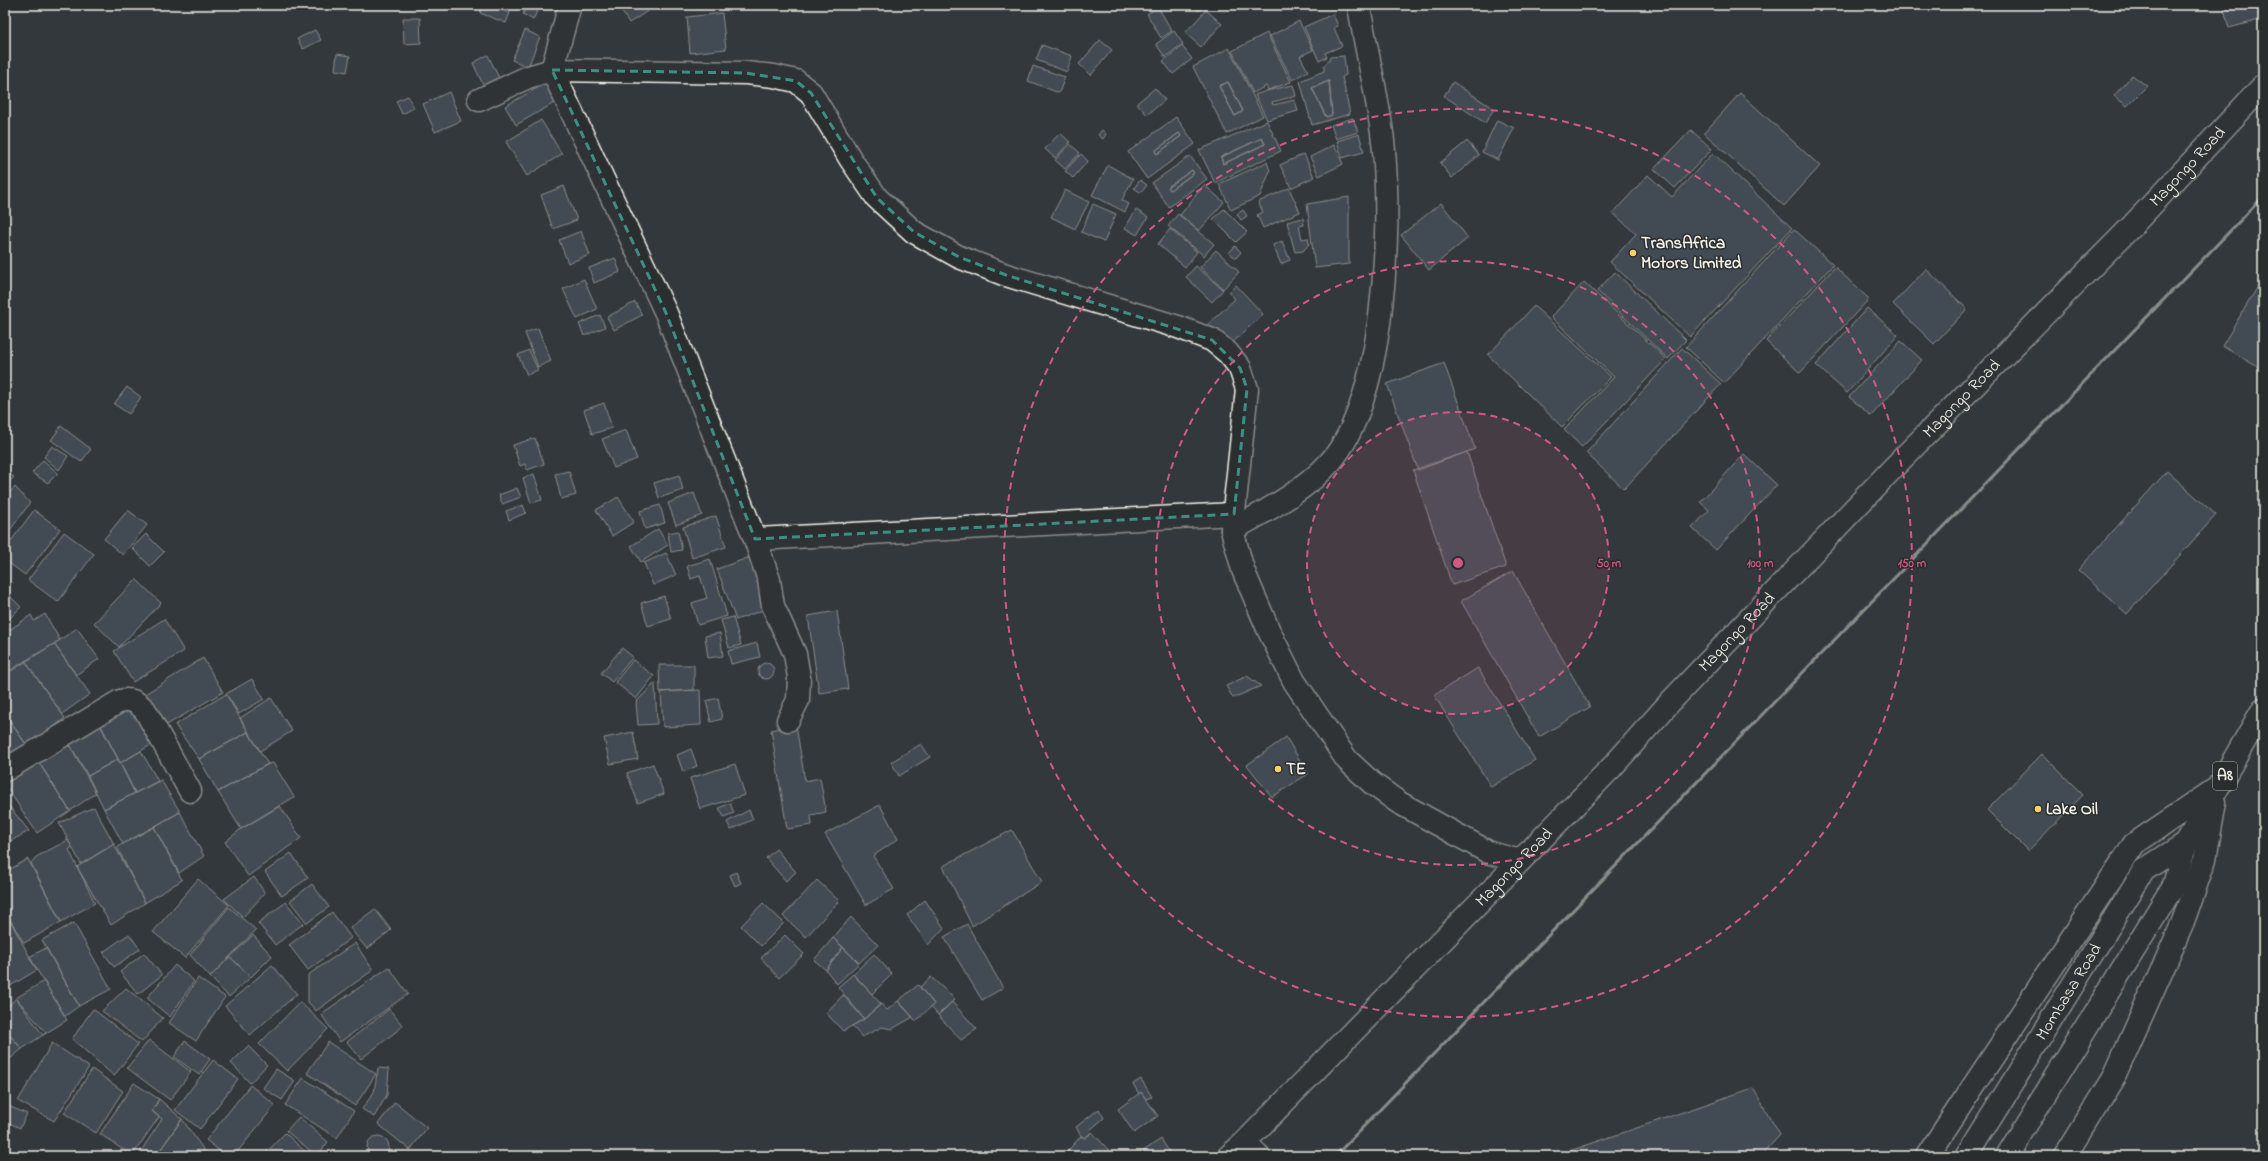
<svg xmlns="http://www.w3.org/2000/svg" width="2268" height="1161" font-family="'Indie Flower',sans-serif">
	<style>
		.building { fill: #576272; stroke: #f4f1e8; fill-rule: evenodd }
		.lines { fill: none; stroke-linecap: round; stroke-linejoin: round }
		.minor-casing { stroke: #f4f1e8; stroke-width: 25 }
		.major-casing { stroke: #f4f1e8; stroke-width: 25 }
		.highway-casing { stroke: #f4f1e8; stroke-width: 25 }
		.minor { stroke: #2a2d2e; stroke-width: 22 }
		.major { stroke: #2a2d2e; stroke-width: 22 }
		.highway { stroke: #2a2d2e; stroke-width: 22 }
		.rail { stroke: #f4f1e8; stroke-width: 3 }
		.marked { fill: none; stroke: #3d8f86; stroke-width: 3; stroke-dasharray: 8 5; stroke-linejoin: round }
		.ring { fill: none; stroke: #d15985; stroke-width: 2; stroke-dasharray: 7 5 }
		.poi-dot { fill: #ffd166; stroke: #2a2d2e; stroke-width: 1.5 }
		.labels { text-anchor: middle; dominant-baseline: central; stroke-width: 3; stroke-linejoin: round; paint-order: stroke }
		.shield { fill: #2a2d2e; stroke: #b7b6b0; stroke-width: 1 }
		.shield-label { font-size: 16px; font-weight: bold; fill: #f4f1e8 }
		.street-label { font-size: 17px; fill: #f4f1e8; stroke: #2a2d2e }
		.poi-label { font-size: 17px; font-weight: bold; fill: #f4f1e8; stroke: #2a2d2e; text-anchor: start }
		.centre { fill: #d15985; stroke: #2a2d2e; stroke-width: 2 }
		.ring-label { font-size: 12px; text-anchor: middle; font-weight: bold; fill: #d15985; stroke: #2a2d2e; stroke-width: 3; stroke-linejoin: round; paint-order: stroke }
	</style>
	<rect width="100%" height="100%" fill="#33383c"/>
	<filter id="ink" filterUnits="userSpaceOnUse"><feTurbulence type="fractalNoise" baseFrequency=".025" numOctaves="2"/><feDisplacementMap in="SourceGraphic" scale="8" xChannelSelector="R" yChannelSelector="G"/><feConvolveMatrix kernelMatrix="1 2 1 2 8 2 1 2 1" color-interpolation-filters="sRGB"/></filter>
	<g filter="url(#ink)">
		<path class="building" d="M483,5H489L510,13L506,23L480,13Z
			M527,5H540L533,20L523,14Z
			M623,5H657L629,23L619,7Z
			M1192,5H1203L1199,11Z
			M2223,5H2263V19L2229,28Z
			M1158,7L1172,31L1161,38L1147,14Z
			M1206,10L1222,24L1201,47L1185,33Z
			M722,13L726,49L690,53L687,17Z
			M1333,14L1338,26L1334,28L1342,46L1325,53L1327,57L1319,61L1304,27Z
			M403,18H420L421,43L404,44Z
			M1299,21L1313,50L1300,56L1308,71L1292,80L1270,36Z
			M315,30L321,40L303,49L297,39Z
			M525,30L540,37L528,67L512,60Z
			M1174,31L1183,44L1165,57L1156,44Z
			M1267,33L1291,82L1268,90L1266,86L1253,93L1232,51Z
			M1100,40L1112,50L1091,75L1079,64Z
			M1042,45L1072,56L1067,72L1036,60Z
			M1182,46L1192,59L1173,74L1163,61Z
			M1229,48L1263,116L1227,134L1193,67ZM1228,82L1243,111L1235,116L1219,86Z
			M337,54L350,56L347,72L335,70Z
			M488,55L500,80L484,87L473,63Z
			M1344,56L1346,75L1342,77L1350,114L1312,125L1300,81L1324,71V65L1329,61L1330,57ZM1329,81L1332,115L1326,117L1312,88Z
			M1033,66L1065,77L1059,93L1028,81Z
			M2132,75L2147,86L2127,106L2114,96Z
			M1329,81L1332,115L1326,117L1312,88Z
			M1228,82L1243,111L1235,116L1219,86Z
			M1453,82L1494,109L1485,123L1444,96Z
			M546,83L556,102L516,125L505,106Z
			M1293,85L1296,96L1272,102L1273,105L1295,100L1298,111L1267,120L1255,95L1266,91Z
			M1155,88L1165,100L1147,115L1137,103Z
			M449,92L461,121L435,132L423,104Z
			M1740,93L1820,166L1784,206L1704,133Z
			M408,96L414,108L402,114L396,101Z
			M1176,117L1195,144L1147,179L1128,152ZM1179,133L1181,136L1157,154L1155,151Z
			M1353,118L1358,132L1336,139L1331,125Z
			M541,120L562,154L527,176L506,142Z
			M1497,120L1514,128L1498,160L1482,152Z
			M1267,121L1281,151L1215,183L1199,150ZM1262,138L1265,144L1223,164L1221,157Z
			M1102,130L1106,134L1103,139L1098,135Z
			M1691,130L1712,149L1675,188L1654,169Z
			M1060,133L1070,142L1055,158L1045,149Z
			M1179,133L1181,136L1157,154L1155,151Z
			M1359,134L1364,152L1342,158L1337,141Z
			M1262,138L1265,144L1223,164L1221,157Z
			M1467,141L1479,155L1452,178L1440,163Z
			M1070,144L1080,153L1065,169L1055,160Z
			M1334,145L1343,164L1319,176L1310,157Z
			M1713,153L1792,228L1690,337L1610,262L1636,234L1613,213L1648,175L1672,197Z
			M1081,154L1088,161L1073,178L1065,171Z
			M1304,154L1314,177L1291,188L1280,165Z
			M1190,156L1207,179L1169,207L1152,183ZM1192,170L1194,173L1170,190L1168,187Z
			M1267,162L1270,171L1260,196L1231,210L1219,184Z
			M1108,165L1133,179L1122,200L1129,204L1125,212L1092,195Z
			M1192,170L1194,173L1170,190L1168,187Z
			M1140,180L1147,185L1141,193L1134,188Z
			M1204,185L1224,202L1199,231L1180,215Z
			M564,186L577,220L553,229L541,195Z
			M1289,188L1300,212L1263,228L1257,215L1263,212L1258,202Z
			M1065,190L1089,202L1075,229L1051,217Z
			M1349,197V264L1315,268L1307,204Z
			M1441,203L1468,238L1429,270L1401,235Z
			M1093,204L1116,214L1104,242L1081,232Z
			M1224,209L1247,232L1236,242L1213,219Z
			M1136,210L1148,217L1137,235L1125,228Z
			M1243,210L1247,216L1241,220L1237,214Z
			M1178,214L1214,244L1204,256L1168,226Z
			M1303,218L1304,225L1299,226L1302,239L1308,238L1309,244L1303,251L1295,252L1287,222Z
			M1170,229L1197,252L1185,267L1158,244Z
			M1794,229L1833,265L1724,383L1686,347Z
			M581,231L590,255L568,263L559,240Z
			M1282,241L1290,260L1281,264L1273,245Z
			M1235,246L1241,252L1236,258L1229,253Z
			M1216,250L1239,272L1223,289L1200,267Z
			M615,258L620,272L594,283L589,268Z
			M1196,266L1223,290L1212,302L1186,277Z
			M1835,267L1869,299L1800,373L1766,341Z
			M1926,269L1967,309L1934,344L1893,304Z
			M1615,272L1686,340L1668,359L1597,291Z
			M2263,278V370L2222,346Z
			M584,279L597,309L577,319L563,289Z
			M1584,282L1666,359L1582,447L1564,430L1614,377L1551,317Z
			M1236,285L1263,314L1227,348L1206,326L1235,299L1229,292Z
			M635,302L642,315L614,330L607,317Z
			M1534,306L1611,377L1562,427L1488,355Z
			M1867,308L1898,335L1847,393L1816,365Z
			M600,315L605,327L584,336L579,324Z
			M538,328L551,361L538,367L525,333Z
			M1901,341L1922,360L1871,416L1849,397Z
			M1682,348L1721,384L1624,489L1586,453Z
			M529,350L538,370L527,375L518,355Z
			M1444,363L1475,449L1418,470L1387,384Z
			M127,387L141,397L129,414L114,404Z
			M604,403L612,428L592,434L584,410Z
			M61,426L91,449L81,462L51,440Z
			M626,430L637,459L614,468L602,439Z
			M535,438L544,464L527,470L525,464L520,466L513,445Z
			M52,446L68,456L59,470L44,457Z
			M1467,452L1506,567L1452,585L1413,470Z
			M1744,454L1777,485L1716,550L1692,528L1709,510L1700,502Z
			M43,460L58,473L48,483L32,473Z
			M5,471L14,477L5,487Z
			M569,471L576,495L561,499L555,474Z
			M2167,471L2216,515L2127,614L2078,570Z
			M534,474L542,500L531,503L523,478Z
			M679,475L683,490L659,498L654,483Z
			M15,487L30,503L5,537V497Z
			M517,488L521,497L502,504L499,495Z
			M694,493L702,515L676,525L668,503Z
			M618,497L634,522L612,536L596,510Z
			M523,505L526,513L509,520L506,511Z
			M660,505L665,523L645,529L640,511Z
			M34,510L60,529L25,575L5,560V549Z
			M128,510L147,525L123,555L104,539Z
			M716,516L726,547L692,558L683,527Z
			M658,529L668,545L641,562L631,546Z
			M678,531L682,550L671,552L668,533Z
			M64,532L94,554L58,602L28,580Z
			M146,534L164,552L150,566L132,548Z
			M666,553L676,575L653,585L644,563Z
			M753,556L771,607L736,620L717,569Z
			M710,559L727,616L698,625L692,603L707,598L700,576L691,579L687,566Z
			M1513,571L1590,707L1539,737L1461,601Z
			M136,579L161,603L119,647L94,623Z
			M5,591L21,607L5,623Z
			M664,596L671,619L648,626L641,603Z
			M837,611L848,689L819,693L808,616Z
			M45,614L60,640L6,674L5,633L31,615L34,621Z
			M733,617L741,645L729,648L721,620Z
			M164,619L184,651L133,682L114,651Z
			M77,628L99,659L76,675L54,644Z
			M720,633L723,656L708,658L705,636Z
			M757,643L760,657L731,664L728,651Z
			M54,644L90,694L62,714L25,661Z
			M622,648L633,657L612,682L601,673Z
			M203,658L223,692L165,726L145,694Z
			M633,660L654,676L636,699L615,682Z
			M25,661L65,718L28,747L5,714V674Z
			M758 671a8 8 0 1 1 16 0a8 8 0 1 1-16 0Z
			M659,665H694V690L660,692Z
			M1478,668L1535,760L1491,787L1434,695Z
			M1247,676L1261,686L1233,698L1226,686Z
			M252,679L264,699L239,714L226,694Z
			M655,683L657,724L638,725L636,702Z
			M700,690L701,725L663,727L661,692Z
			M226,694L248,732L199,759L175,725Z
			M271,698L292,731L260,751L240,718Z
			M718,698L722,719L711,722L706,701Z
			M130,706L151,745L120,763L100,725Z
			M5,714L28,747L5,762Z
			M99,722L118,759L88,776L68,741Z
			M796,725L805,781L820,778L826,812L811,815L812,825L787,829L771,730Z
			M248,732L268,764L218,792L199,759Z
			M633,732L638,759L610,764L604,738Z
			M65,736L96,793L70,811L36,758Z
			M1286,737L1308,774L1272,797L1247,765Z
			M921,744L930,757L899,776L891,762Z
			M691,749L697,766L683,772L677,755Z
			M141,751L158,781L135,793L120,763Z
			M2042,754L2083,795L2028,851L1987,810Z
			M36,758L70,811L37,833L5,785V780Z
			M118,759L135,793L104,809L88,776Z
			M273,763L294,797L241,829L218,792L268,764Z
			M653,764L664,794L638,803L627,773Z
			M735,764L745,795L700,809L690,778Z
			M161,780L180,812L123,844L104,809Z
			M5,801L29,831L9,842L5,837Z
			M730,803L734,813L724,817L719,808Z
			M880,805L898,839L873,856L894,889L866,905L825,834Z
			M280,806L301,838L248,876L225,842L241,829Z
			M94,807L114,844L81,864L59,823Z
			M749,810L753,819L731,830L727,822Z
			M180,812L204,856L179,873L154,827Z
			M154,827L182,880L145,903L117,847Z
			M1012,830L1042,882L972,926L943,866Z
			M68,840L72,847L69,850L95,903L61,922L31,863L36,857Z
			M114,844L145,903L111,925L77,867Z
			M776,849L796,872L786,881L766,858Z
			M291,853L308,878L282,896L265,872Z
			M28,859L61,922L24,943L5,911V872Z
			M736,872L741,883L735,886L730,875Z
			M254,877L265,893L243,917L224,899Z
			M198,879L229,905L185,958L153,932Z
			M817,880L839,901L806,937L783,916Z
			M312,884L329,907L307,923L290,901Z
			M925,900L944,928L928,945L907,915Z
			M286,902L303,924L275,945L258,923Z
			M763,903L784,923L761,946L741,926Z
			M229,907L256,930L210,977L190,955Z
			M375,909L391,930L367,949L350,928Z
			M5,911L37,970L7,988L5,985Z
			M332,912L351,938L308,970L289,945Z
			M851,917L878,945L859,963L833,938Z
			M74,923L111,989L79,1006L42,940Z
			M967,924L1003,988L982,1000L944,937Z
			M129,934L140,949L114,967L103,952Z
			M253,935L272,956L251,977L230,957Z
			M785,935L804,954L779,978L761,958Z
			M833,938L843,947L826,970L814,960Z
			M355,943L373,970L316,1011L308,1002V975Z
			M843,947L859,963L837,984L826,970Z
			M46,948L79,1006L65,1016L29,957Z
			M144,953L162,975L138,994L120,972Z
			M874,954L892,974L872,994L853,974Z
			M230,957L251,977L229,997L210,977Z
			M175,965L194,981L170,1017L147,998Z
			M272,965L297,994L250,1035L225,1006Z
			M389,967L408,994L340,1042L321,1014Z
			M853,974L881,1004L864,1019L838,987Z
			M931,977L955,999L938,1015L931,1007L934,1004L920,987Z
			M198,978L225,997L196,1041L169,1023Z
			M44,981L67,1020L43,1035L16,998Z
			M918,985L934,1004L916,1021L898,1001Z
			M126,988L163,1018L142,1042L102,1011Z
			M843,995L864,1019L843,1031L826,1013Z
			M16,998L46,1033L22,1049L5,1030V1010Z
			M898,1001L913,1017L892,1029L882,1027L862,1037L852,1026L864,1019L881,1004L887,1010Z
			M300,1002L328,1029L287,1071L259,1044Z
			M952,1002L977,1029L961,1040L938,1015Z
			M93,1009L138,1044L114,1076L72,1039Z
			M389,1009L403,1026L361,1059L347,1042Z
			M5,1030L22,1049L5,1063Z
			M149,1040L191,1072L170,1100L127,1068Z
			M185,1041L210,1059L199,1075L174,1057Z
			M328,1042L376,1074L355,1106L307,1073Z
			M52,1043L89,1067L54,1121L18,1101Z
			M248,1046L267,1065L250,1083L231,1063Z
			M213,1060L238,1079L200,1129L175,1110Z
			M378,1068L389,1069L387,1095L374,1117L362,1109L374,1092Z
			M92,1069L123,1091L96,1133L64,1113Z
			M276,1069L295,1081L282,1100L263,1088Z
			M303,1078L354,1111L337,1138L285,1105Z
			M1141,1079L1152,1097L1146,1099L1141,1092L1139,1094L1133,1084Z
			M134,1083L159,1099L152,1111L159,1117L132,1156L100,1134Z
			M250,1085L275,1105L234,1156H226L206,1140Z
			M1753,1088L1780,1135L1761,1156H1555Z
			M1141,1092L1158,1116L1134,1133L1118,1109Z
			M5,1096L9,1098L6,1105L27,1114L20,1128L5,1121Z
			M159,1099L182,1119L156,1156H141L139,1154L162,1119L152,1111Z
			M395,1102L427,1128L410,1150L378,1124Z
			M1099,1109L1104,1118L1090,1130L1092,1132L1085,1138L1081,1136L1076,1127Z
			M299,1117L328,1142L317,1156L286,1131Z
			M182,1119L208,1156H156Z
			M1092,1132L1114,1156H1063L1081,1136L1085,1138Z
			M285,1133L310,1156H263Z
			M367 1147a11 11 0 1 1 22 0a11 11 0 1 1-22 0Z
			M1161,1139L1172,1156H1136Z"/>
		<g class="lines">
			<g class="minor-casing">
				<g id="minor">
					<path d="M570,5L552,70L666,313L755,539L769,580L773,606L795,654L799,677L798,700L788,720"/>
					<path d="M479,100L528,77L552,70L746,73L774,76L796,81L811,93L851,160L877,198L914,232L959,257L1006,275L1178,327L1212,340L1228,353L1240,368L1247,389L1232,530L1243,570L1269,631L1294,681L1347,760L1373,784L1398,802L1490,853L1520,861"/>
					<path d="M1232,530C1267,510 1304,492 1331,461C1385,398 1391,232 1384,151C1380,102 1366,54 1359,5"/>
					<path d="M755,539L1234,514"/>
					<path d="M5,770L120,701C131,698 137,702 145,710L190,791"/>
					<path id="s1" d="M1244,1143L1612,767L1672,700L1895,466L2130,228L2263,86"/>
				</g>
			</g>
			<g class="major-casing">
				<path id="major" d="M1229,1156L1244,1143L1259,1156"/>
			</g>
			<g class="highway-casing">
				<g id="highway">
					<path d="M1927,1156L2134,844L2214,790"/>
					<path id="s2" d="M1967,1156L2144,870L2186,843"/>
					<path d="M2007,1156L2174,885L2186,843L2263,709"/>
					<path d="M2065,1156L2115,1075L2181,927L2205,859L2215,802"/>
				</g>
			</g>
			<use href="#minor" class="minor"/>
			<use href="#major" class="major"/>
			<use href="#highway" class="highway"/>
			<path class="rail" d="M1335,1156L2263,197"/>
		</g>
	</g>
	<path d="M0 0H2268V1161H0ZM552,70L746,73L796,81L811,93L877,198L914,232L959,257L1006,275L1212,340L1240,368L1247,389L1234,514L755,539L666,313Z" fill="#33383c" fill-opacity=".55" fill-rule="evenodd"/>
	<path class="marked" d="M552,70L746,73L796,81L811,93L877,198L914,232L959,257L1006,275L1212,340L1240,368L1247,389L1234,514L755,539L666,313Z"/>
	<circle cx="1458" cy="563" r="151" fill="#d15985" fill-opacity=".12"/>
	<g class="ring">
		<circle cx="1458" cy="563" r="151"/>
		<circle cx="1458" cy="563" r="302"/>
		<circle cx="1458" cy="563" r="454"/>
	</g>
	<g class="poi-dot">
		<circle cx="1633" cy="253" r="4"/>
		<circle cx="1278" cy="769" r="4"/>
		<circle cx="2038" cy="809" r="4"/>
	</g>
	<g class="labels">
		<rect class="shield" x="2213" y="762" width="24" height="28" rx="3"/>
		<g class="shield-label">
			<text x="2225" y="776">A8</text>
		</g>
		<g class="street-label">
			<text stroke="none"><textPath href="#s1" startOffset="1358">Magongo Road</textPath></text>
			<text stroke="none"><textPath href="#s1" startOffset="1034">Magongo Road</textPath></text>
			<text stroke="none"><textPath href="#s1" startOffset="710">Magongo Road</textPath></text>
			<text stroke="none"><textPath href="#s1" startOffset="386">Magongo Road</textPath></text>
			<text stroke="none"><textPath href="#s2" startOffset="193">Mombasa Road</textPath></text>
		</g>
		<g class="poi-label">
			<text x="1641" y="243">TransAfrica<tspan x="1641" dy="20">Motors Limited</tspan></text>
			<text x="1286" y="769">TE</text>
			<text x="2046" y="809">Lake Oil</text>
		</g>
	</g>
	<circle cx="1458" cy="563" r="6" class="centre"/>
	<g class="ring-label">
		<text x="1609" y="567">50 m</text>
		<text x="1760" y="567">100 m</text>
		<text x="1912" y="567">150 m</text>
	</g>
	<rect width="2268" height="1161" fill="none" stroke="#2a2d2e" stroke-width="20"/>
	<rect x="10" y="10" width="2248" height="1141" fill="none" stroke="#f4f1e8" stroke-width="1.5" filter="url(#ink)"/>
</svg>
